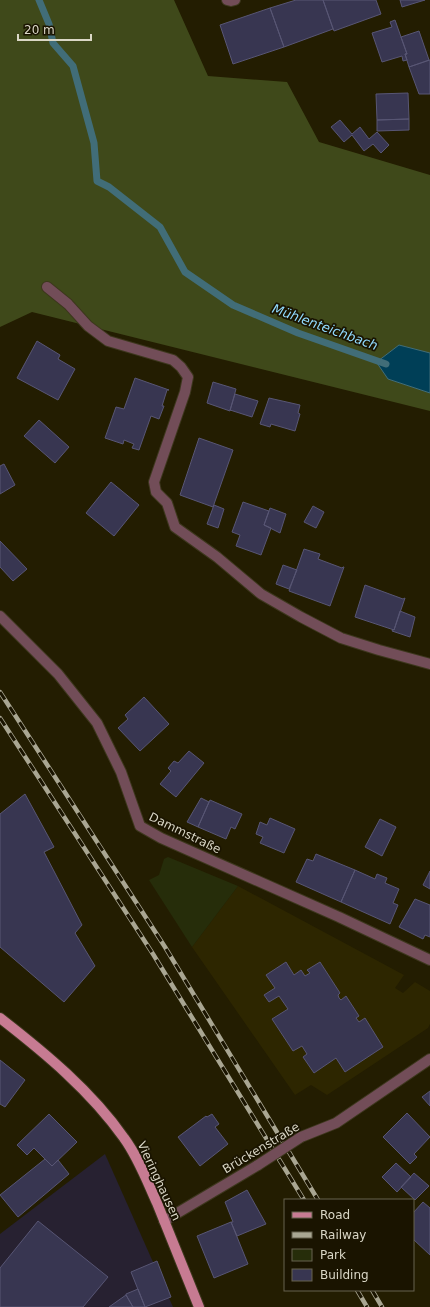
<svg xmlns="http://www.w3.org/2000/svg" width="430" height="1307" font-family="'DejaVu Sans',sans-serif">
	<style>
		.built { fill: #2d2600 }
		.industrial { fill: #272131 }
		.green { fill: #262d0a }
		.forest { fill: #3f491a }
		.water { fill: #003f57; stroke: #416d78 }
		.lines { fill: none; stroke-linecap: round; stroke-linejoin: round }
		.stream { stroke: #416d78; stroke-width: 7 }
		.building { fill: #383651; stroke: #585674 }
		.minor-casing { stroke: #3d371d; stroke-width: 12 }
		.major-casing { stroke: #3d371d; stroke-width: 12 }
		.minor { stroke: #724d58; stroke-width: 10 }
		.major { stroke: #c77b92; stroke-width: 10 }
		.rail-casing { stroke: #a9a692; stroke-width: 4.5 }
		.rail { stroke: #1a1400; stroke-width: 3; stroke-dasharray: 9; stroke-linecap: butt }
		.minor-bridge-casing { stroke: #3d371d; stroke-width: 12; stroke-linecap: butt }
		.minor-bridge { stroke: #724d58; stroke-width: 10 }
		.labels { text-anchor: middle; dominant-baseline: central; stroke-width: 3.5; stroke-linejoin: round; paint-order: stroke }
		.street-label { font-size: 12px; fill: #dad7c6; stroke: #1a1400 }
		.water-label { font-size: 13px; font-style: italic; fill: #91dafd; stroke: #1a1400 }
	</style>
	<rect width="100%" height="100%" fill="#231d01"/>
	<path class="built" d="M238,886L404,975L395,988L403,993L415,982L430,991V1024L428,1028L327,1095L311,1085L295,1095L192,947Z"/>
	<path class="industrial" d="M105,1154L173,1307H0V1234Z"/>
	<path class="green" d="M168,857L238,886L192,947L149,880L159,875L164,859Z"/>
	<path class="forest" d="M0,0H174L208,76L287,82L319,142L430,175V411L32,312L0,327Z"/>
	<path class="water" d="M399,345L430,353V393L388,379L377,363L378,361Z"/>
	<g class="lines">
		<path class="stream" d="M39,0L49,24L53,43L73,66L94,143L97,181L109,187L160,227L185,272L233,305L298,333L386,364"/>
	</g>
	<path class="building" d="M296,0H323L333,29L284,47L270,8Z
		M323,0H376L381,14L334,31Z
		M400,0H425L402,7Z
		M270,8L284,47L233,64L220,25Z
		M395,20L407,54H405L407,60L403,61L402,56L382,62L372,33L392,27L390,22Z
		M419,31L429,60L409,67L405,54H407L401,37Z
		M430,60V94H419L409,67Z
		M408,93L409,119L377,120L376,94Z
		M409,119V130L377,131V120Z
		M340,120L352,134L360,127L369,139L377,132L389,145L381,153L373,144L364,151L352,135L344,142L331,127Z
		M37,341L60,355L58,359L75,369L58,400L17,378Z
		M135,378L169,390H167L162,406H164L159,419L151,416L139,450L132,448L134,444L124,440L123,444L105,438L116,407L124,409Z
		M213,382L236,389L230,411L207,403Z
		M235,394L258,401L252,417L230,410Z
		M269,398L300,405L298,413L300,414L295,431L271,424L270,427L260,424Z
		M39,420L69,447L55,463L24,436Z
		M199,438L233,450L213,507L180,495Z
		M4,464L15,485L0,494V466Z
		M111,482L139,505L114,536L86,513Z
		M243,502L269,511L264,525L271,528L261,555L236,546L240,535L232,532Z
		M214,505L224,509L218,528L207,524Z
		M313,506L324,512L316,528L304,522Z
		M270,508L286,514L280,533L264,525Z
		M0,541L27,569L13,581L0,567Z
		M304,549L320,554L318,559L342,568L343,567H344L330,606L289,591Z
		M283,565L297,570L289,589L276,584Z
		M365,585L403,599L405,598L394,630L355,617Z
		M400,611L415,617L410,637L392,631L393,629L394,630Z
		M144,697L169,724L140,751L118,728L128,719L125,715Z
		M189,751L204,763L176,797L160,784L171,771L168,768L174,761L178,763Z
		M25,794L54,847L44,852L82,925L75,933L95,966L64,1002L0,947V814Z
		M201,798L209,802L198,827L187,822Z
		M210,800L242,814L235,829L231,827L226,839L198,827Z
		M270,818L295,829L284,853L260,843L263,837L256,834L260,822L267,825Z
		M380,819L396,827L382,856L365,847Z
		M316,854L355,870L341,902L296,882L307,859L313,861Z
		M355,870L375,879L377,874L387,878L385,883L399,889L393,903L398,905L390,924L341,902Z
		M430,871V889L423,885Z
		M415,899L430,905V937L425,935L423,939L399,927Z
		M286,962L294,975L301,970L305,976L310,973L307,970L320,962L340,993L338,995L339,998L341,1000L346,996L359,1016L356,1018L359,1022L365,1018L383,1047L345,1072L336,1058L314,1073L303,1057L307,1054L302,1046L293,1051L272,1019L288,1009L279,996L269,1002L264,995L275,988L266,975Z
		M0,1060L25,1080L5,1107L0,1104Z
		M430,1091V1106L422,1097Z
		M407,1113L430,1137L414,1154L417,1157L410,1164L383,1137Z
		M49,1114L77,1142L52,1166L34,1148L27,1155L17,1145Z
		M212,1114L219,1124L215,1127L228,1144L200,1166L178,1137L206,1116L207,1117Z
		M45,1159L52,1166L58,1160L69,1174L18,1217L0,1195Z
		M396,1163L411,1177L397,1192L382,1177Z
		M414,1173L429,1186L415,1200L401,1187Z
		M247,1190L266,1224L237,1236L231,1222H233L225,1202Z
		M423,1202L430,1208V1255L413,1239V1213Z
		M38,1221L108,1277L83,1307H0V1268Z
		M231,1222L248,1264L214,1278L197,1236Z
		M157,1261L171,1297L145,1307L131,1272Z
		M138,1289L145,1307H133L126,1295V1294Z
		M126,1295L133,1307H109Z"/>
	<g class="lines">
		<g class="minor-casing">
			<path id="minor" d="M227,0L231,1L235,0
				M47,287L68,304L88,326L108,341L173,360L181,367L188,377L185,392L154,482L156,492L167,503L175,527L217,557L261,594L301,617L341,638L379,650L430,664
				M0,616L58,674L97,723L121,772L140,826L161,838L339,917L430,960
				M301,1137L336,1123L430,1059
				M164,1221L258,1165"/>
		</g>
		<g class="major-casing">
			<path id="major" d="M0,1018C45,1053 91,1091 124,1138C138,1157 147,1181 157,1203C171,1237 185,1272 199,1307"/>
		</g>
		<use href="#minor" class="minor"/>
		<use href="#major" class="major"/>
		<g class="rail-casing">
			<path id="rail" d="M0,692L165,947L318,1200
				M0,718L153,954L304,1200
				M357,1290L367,1307
				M372,1290L382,1307"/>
		</g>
		<use href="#rail" class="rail"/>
		<g class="minor-bridge-casing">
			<path id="minor-bridge" d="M258,1165L301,1137"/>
		</g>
		<use href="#minor-bridge" class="minor-bridge"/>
	</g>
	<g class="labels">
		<g class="street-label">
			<text transform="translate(185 833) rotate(26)">Dammstraße</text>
			<text transform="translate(261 1148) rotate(-31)">Brückenstraße</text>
			<text transform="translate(159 1181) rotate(65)">Vieringhausen</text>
		</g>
		<g class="water-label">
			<text transform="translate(325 327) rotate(20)">Mühlenteichbach</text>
		</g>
	</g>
	<rect x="284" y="1199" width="130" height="92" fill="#1a1400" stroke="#67624f"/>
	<rect x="292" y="1212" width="20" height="6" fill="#c77b92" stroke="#67624f"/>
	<text x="320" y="1219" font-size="12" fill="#dad7c6">Road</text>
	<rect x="292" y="1232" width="20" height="6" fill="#a9a692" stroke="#67624f"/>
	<text x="320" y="1239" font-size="12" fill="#dad7c6">Railway</text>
	<rect x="292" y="1249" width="20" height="12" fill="#262d0a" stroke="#67624f"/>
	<text x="320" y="1259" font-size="12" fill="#dad7c6">Park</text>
	<rect x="292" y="1269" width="20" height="12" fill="#383651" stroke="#67624f"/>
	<text x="320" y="1279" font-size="12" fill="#dad7c6">Building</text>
	<path d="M18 34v6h73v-6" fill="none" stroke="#dad7c6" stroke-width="2"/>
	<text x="24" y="34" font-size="12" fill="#dad7c6" stroke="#1a1400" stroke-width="3" paint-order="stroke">20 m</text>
</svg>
